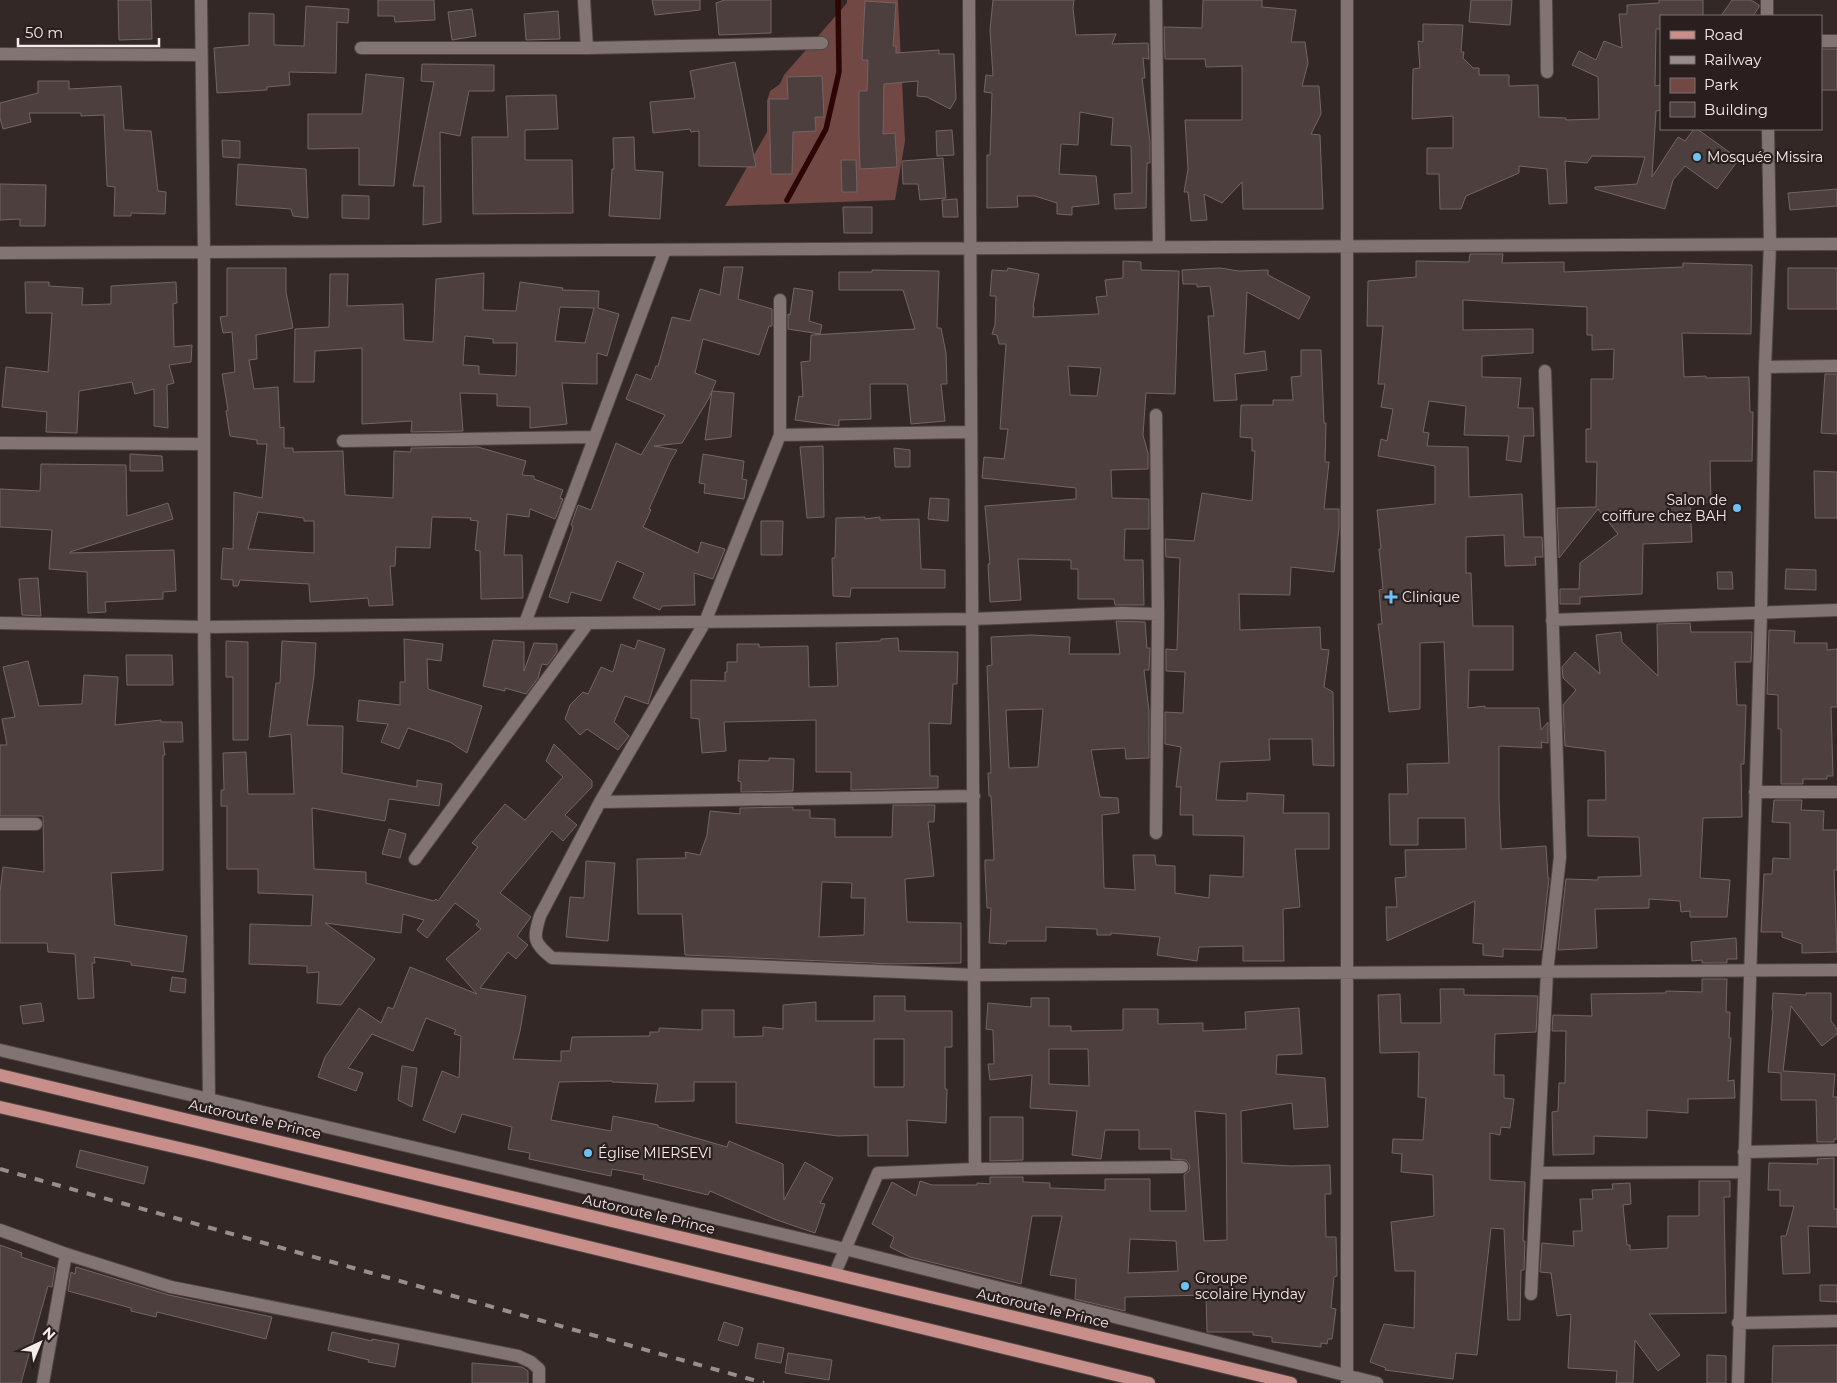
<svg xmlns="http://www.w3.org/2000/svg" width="1837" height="1383" font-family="Montserrat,sans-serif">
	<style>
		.green { fill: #724844 }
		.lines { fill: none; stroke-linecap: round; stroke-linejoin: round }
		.stream { stroke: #2c0505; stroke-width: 5.5 }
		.building { fill: #4c3f3e; stroke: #726563; fill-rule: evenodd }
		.street-casing { stroke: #4f4645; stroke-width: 14 }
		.primary-casing { stroke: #4f4645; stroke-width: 14 }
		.street { stroke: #827472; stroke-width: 12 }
		.primary { stroke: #c88e89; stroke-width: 12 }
		.rail { stroke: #988e8d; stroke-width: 4; stroke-dasharray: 9 9; stroke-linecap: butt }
		.poi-dot { fill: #6dc2f3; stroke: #2a1f1e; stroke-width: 2 }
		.labels { text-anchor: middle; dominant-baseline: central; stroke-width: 4.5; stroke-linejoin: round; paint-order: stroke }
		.poi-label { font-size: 14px; fill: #f4eceb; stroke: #2a1f1e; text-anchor: start }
		.street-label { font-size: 14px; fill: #f4eceb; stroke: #2a1f1e }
	</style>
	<rect width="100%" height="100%" fill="#342827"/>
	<path class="green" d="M847,0H898L905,141L895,200L725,206L767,132V101L770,91L780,84L784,75L847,3Z"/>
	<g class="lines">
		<path class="stream" d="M787,200L826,129L839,72L838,0"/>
	</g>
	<path class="building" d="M118,0H151L152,39L119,40Z
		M378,0H434L435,20L395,22L394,16H378Z
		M652,0H700V10L655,15Z
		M725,0H771V33L719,35L716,3Z
		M993,0H1074L1073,8L1076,35L1116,34L1112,44L1148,43L1149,59L1143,58L1145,78H1142L1150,142V163H1147L1146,208L1115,209L1114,194L1132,193L1131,146L1111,145L1113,118L1080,112L1078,145L1061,144L1059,174L1096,176L1099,204L1072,207V215L1057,214V203L1035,196H1017L1018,207L987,208V155H990L992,93L984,92L986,75L993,76L990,30Z
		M1203,0H1262V7L1296,10L1291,42H1305L1308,63L1302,86H1319L1321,114L1311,134L1320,135L1323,209H1243L1242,182L1222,203L1204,194L1207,220L1191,221L1188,192H1184L1188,169L1185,120H1242V66L1206,67L1205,59H1165L1164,27L1202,28Z
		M1471,0H1512L1510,25L1469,22Z
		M1659,0H1703V16H1661V29H1656L1655,86L1661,85V110L1656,111L1652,177L1678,137L1685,141L1694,129H1697L1739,159L1717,189L1685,166L1673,180L1665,209L1595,189V187L1637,184L1645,157L1592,156L1587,163L1565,161L1567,203L1549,204L1547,169L1519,166V173L1466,196L1461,209H1440L1439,174H1427V148H1453V116L1412,119L1413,69L1420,68L1418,41L1423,42V24L1463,25L1461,52H1464L1463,58L1473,68H1479V75H1509V86L1538,85L1539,117L1566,118V120L1599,119L1598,77L1572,65L1579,51L1596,60L1604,41L1622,48L1619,14H1627V5L1659,3Z
		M1732,0H1751L1759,5V7L1753,16H1721Z
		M865,1L896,3L893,46H896V53L939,50V54H954L956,99L950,109L927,97L917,96L918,81L884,84L883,134L895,133L897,167L860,169L859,135V91H867L868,60H862Z
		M306,6L349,9L348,23L337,22L336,73L289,72L290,85L267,87V90L217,93L214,48L249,45V13L274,14V45L304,46Z
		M472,9L476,36L452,40L448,12Z
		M558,11L560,39L526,40L524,14Z
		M1821,49H1837V90H1821Z
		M735,62L756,167L699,166V131L691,132L690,129L653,133L650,102L695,98L690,71Z
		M422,64L494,65V91H469L460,136L440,132L441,222L423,225L424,186H413L434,82L421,81Z
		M366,74L404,78L394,186L359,185V148L308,149V114H362Z
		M822,76L824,117H815L816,131L793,132L792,174H771L769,99H788L787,77Z
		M38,81H69V89L121,86L124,130L151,131L158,191L166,192L165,214L131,213V216H114L115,187L107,186L104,115L81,116V113H29L31,122L3,129L0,118V103L38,93Z
		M556,95L558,129L525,130V160H572L573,213L473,214L472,137H508L506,96Z
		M952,130L954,155L937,156L936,131Z
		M634,137L635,170L663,172L660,219L609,216L612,169H614L613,138Z
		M222,140L240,141V158L223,157Z
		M943,158L946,198L920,200L918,184H903L902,161Z
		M841,160H856L857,192H842Z
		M238,164L306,169L308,218L293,216L291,209L236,205Z
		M0,184L46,185L45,226H20V219L0,220Z
		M1837,189V206L1790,210L1788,193Z
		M342,195L369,196V219L342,218Z
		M957,199L958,217H943L942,200Z
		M843,207H872V233H844Z
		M1470,254H1503L1502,263L1564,262V272L1683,267V263L1752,265L1751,334L1682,333L1684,377L1706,376V378L1749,377L1750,412H1753L1752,461H1710L1711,503L1690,502L1692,542L1643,544L1642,594L1580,597V604H1560V589H1579L1580,563L1618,534L1598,509L1559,558L1557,508L1596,507L1597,462H1586V429H1591V379H1613L1614,349L1592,350V335H1587V307L1463,300V330L1533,329V353L1482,356V377L1521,378L1518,408H1533L1534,436H1524L1521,462L1506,460L1509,436L1464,435L1466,406L1429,401L1423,432L1429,433L1427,446L1468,447L1469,497L1522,494L1524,537H1542L1543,557H1535L1536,565L1505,566L1504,535L1466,537V573H1471L1473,626H1513V670H1469L1468,708L1485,706V708H1539L1541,730L1548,722V743L1541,742L1542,748L1499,746V800L1501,849L1546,846L1548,878H1549L1541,950L1503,949V957L1483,955V944L1473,943L1475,901L1387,941L1386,907H1397L1395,878L1406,877L1405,850L1466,849L1465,818H1418V845H1390L1389,794H1408L1407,764L1449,763L1444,642L1420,643V709L1389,712L1378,624H1382L1379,590L1383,589L1379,549H1381L1377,510L1435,504V466L1378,456L1381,439L1387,441L1393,409L1381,407L1385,384H1378L1383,326H1367L1368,281L1416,277V261L1469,262Z
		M1123,261L1141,262V270L1179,271L1175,394L1146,393L1143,435L1148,453V469L1111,470L1112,498L1149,499V529H1125L1124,560H1143L1144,605H1115L1114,599H1078V569H1071V560L1018,559L1021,600L990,602L988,564H990L985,506L1076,499V488L982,478L984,457L1004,459L1008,429H1000L1006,344H999L997,335L992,334L995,325L996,296H990L992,270L1007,271L1008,268L1039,274L1033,307H1034L1033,317L1099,314L1096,297L1107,296L1105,280L1123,278ZM1068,366L1101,368L1097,396L1070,395Z
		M724,267H743L738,299L772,309V326H769L759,355L703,339L695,373L716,381L709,398L682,443L654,446L677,450L670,462L649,509L651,510L643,527L698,553L701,542L725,549L713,579L694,573L695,605L662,606L660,610L633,598L644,573L617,561L601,601L571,592L568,603L549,597L572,531L573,526L571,525L578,505L591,510L616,443L641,455L665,415L626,399L636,374L651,380L656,366H658L672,317L690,321L700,289L720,295Z
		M227,268H286V292L293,328L256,335L257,359L249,360L254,389L278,387L280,428L284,427V448H293V452L343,451L345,495L393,498L394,451L411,452V448L478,447L526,461L522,475L534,476V479L563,490L560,498L563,499L555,519L530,509L529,517L507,514L504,555H522L523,598L481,599L480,551L475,550L478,521L470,520L471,518L432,517L430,548L396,547L395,566H390L393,605L369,606L368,598L310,602L309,584L240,580L238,586H233V580L221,579L223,548L233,549L234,492L262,498L267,444H257V440L230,436L226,411L228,410L222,374L235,372L232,332L223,333L220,317L227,316ZM258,512L304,518V521H314V553L248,549Z
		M1220,268L1239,271L1268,270V275L1310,297L1299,319L1247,292L1244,354L1265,351L1267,370L1235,374L1237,400L1214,401L1208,316H1214L1210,286L1197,287V284H1183L1182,270Z
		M1788,268H1837V309H1788Z
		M872,270L939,271L937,328H941L946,353L947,384H941L945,421L911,424L907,384H870L871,419L839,420V426L795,420L799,396L803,397L801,362L810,361L811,335L915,329L903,290H839V272H872Z
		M484,273L483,310L516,311L520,282L563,288L562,290L599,291L598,308L619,314L607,356L597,353V384L562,383L567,424L530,428V407L497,406V394L460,393L463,431L411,432L412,421L362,424V348L315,351L314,382H294L295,329L329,327L330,274H348L347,306L403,304L404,340L433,342L436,279ZM560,307L594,308L585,343L555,341ZM465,336L493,339V343H517L516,376L479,374V366L463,365Z
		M25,282H49V286L83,288L82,305L111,304V286L176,282L177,303L173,304L174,347L192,345L191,362L169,365L174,383L167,385L168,428L154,426V389L135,394L132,382L79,391L77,433L46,432L47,412L2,407L6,367L48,372L52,313H26Z
		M794,288L813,291L809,321L822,325L820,334L788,329V314L790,315Z
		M1301,350H1321L1324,423H1326L1325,462H1329L1324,509H1339V529L1334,572L1291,567L1290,595L1239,594L1240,630L1320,627L1321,649L1329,650L1324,687L1333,692L1334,766L1313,765L1312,739H1269L1270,760L1220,762L1216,800L1247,801V793L1284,795L1283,813H1329V849H1295L1300,907L1283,909L1284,961H1243V946L1199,947L1197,961L1157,955L1160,937L1111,933V935H1097V929L1046,927V941H1007L1006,944L989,943L991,908H987L985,868V860H994L991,796H989L988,773H991L987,666L992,665L991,637L1031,635L1070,637L1069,654H1120L1116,621L1145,622L1147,648H1150L1149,670H1144L1149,711V758L1126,759L1125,748L1091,750L1100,797L1118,798L1119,813L1102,815L1104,888L1135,890L1133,855H1155L1156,865L1175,866V893L1209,898L1210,875L1243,877L1244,836L1193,835V815H1180L1181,787H1176L1181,747L1165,744V712L1183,713L1185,672L1166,671V649L1177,650L1180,558L1166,557L1165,539L1194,541L1202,493L1252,501L1255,451H1252V438L1240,437L1241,405H1273V400H1293L1291,377L1301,376ZM1043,709L1038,767L1009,768L1006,710Z
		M1825,374H1837V434L1821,433Z
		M712,391L734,393L731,437L705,440Z
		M823,446L824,517L807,518L800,447Z
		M894,448L910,450V467H895Z
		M130,454L162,456L163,471H130Z
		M703,454L744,461L742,479L747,480L744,499L704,493L705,484L699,483Z
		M41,464L126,465L127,516L168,503L173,519L70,552V553L174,550L176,591L163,592V599L105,602L106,612L88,613L87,572L49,569L52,530L0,527V489L40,491Z
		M1814,471L1837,472V518H1815Z
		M930,498L949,499L948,521L928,519Z
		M865,517V519L880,517V520L919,519L921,569L945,570V588H851L850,597L833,596L832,558H835L836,518Z
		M761,521H783L782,555H761Z
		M1786,569L1816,570V590L1785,589Z
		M1717,572H1732L1733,589H1718Z
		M38,578L41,616L22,615L19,579Z
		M1690,623L1691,632H1752L1751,662H1735L1737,705H1746L1744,764H1741L1742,817L1703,818L1700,878L1730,880L1727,917H1690V911L1681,912L1680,901L1649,899V908L1595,909L1597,948L1558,950L1566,879L1598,880V877L1641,876L1639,837L1588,836V800H1606L1605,751L1565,746L1563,705L1576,690L1563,678L1562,667L1575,652L1600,674L1596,635L1621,632L1622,642L1658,676L1657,624Z
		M1769,630L1795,631L1794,643H1827V650L1837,649V707H1831L1833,776H1827V779H1803V784H1781V729H1778V695L1767,694Z
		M898,638L899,651L958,652L957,684H953L951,724L929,723L930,776H938V788L851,790V772H816V720L724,722L726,751L702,753L699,719L691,718V680L725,681V672H727V662H737V644H759V647L808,646L809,687L838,686L836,643L881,641V639Z
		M404,639L443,644L441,661L427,659L428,689L482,706L467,753L450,742L408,728L399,749L381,742L388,724L357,721L359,700L400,705V682H405Z
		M493,640L524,642V671L534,643L557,644V652L547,665L542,664L538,678L526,694L505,688V691L483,686Z
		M638,640L665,649L648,704L625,696L614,722L629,736L618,750L587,729L580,735L565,719L570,705L583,692L588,694L601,667L613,672L621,644L635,649Z
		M226,641L248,642V740H233V677H226Z
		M282,641L316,643L314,676L307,725L343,726L342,773L417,787V780L442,784L439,806L389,799L385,821L312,808L314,869L366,872V883L434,901L436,899L438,901L478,847L472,843L505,804L525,820L563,777L546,761L554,744L592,781V787L565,815L577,825L563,841L552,831L500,893L531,917L517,936L528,945L516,959L508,952L480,988L526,996L520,1031L513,1059L561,1061V1051H570L572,1037L650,1036V1032H659V1028L702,1030V1010H734V1037L763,1036V1027L783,1029V1005L816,1002V1021H874V996H905V1011H952V1047H945V1089H947L946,1123L907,1120L908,1156H868V1135L838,1136L736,1123V1082H694V1101L655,1102L658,1084L612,1082V1081L559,1082L551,1120L611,1131L613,1116L658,1125V1127L727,1147L729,1141L783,1164L784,1200L805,1162L833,1178L820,1203L825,1204L815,1233L774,1219L710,1191L708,1195L643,1179L644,1175L612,1169L611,1176L529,1159L530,1153L508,1149L512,1127L462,1114L455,1133L423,1120L442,1071L459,1078L461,1036L454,1034L456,1030L426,1018L413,1051L372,1034L348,1068L363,1073L356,1091L318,1077L325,1057L359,1008L381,1023L388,1007L393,1009L410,967L477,994L446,959L481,929L476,925L479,921L455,903L427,938L417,930L424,920L403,914L401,933L325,923L375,959L341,1005L317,1003L319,972L307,973V966L249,964L250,924L311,926L313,895L258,893V869H227V806H221V790H224L223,753L246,752L248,794H294L291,734L269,737L276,683H280ZM874,1039H904V1087H874Z
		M126,655H172L173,685H127Z
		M28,661L39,706L82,704L84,675L118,677L115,725L161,720V722H182L183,742H163L165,755H163V870L111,873L115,925L187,936L183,972L131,965V962L94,957L95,963H92L94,998L78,999L75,954L48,952L47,943H0V892L3,867L44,872L43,816H0V745H7L2,719L15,717L3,667Z
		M769,758L794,759L793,791L741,792V782L738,781L739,760L769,761Z
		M1774,800H1802L1801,810L1824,811L1823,830H1837V870H1834L1837,952L1802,953V944L1782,937V932H1761L1764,874H1772L1773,858L1790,859V823L1772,822Z
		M893,805H935L934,822H928L934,876L905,879L907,922L961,923V963L893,964L685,955L682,914H638L637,859L686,858L685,852L700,855L707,835L710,811L740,814V808L793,807V810H810V818L835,819V837H892ZM822,882L852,883L851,898H865L864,935L819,937Z
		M389,829L406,834L400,858L382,854Z
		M586,861L615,863L608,941L566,937L570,897L584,898Z
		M1736,938L1737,959H1727V963H1702V960L1692,961L1691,942Z
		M172,977L186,979L185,993L170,991Z
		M1702,979H1727L1726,1012H1730L1729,1038H1731L1728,1081L1734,1080L1735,1098L1688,1099V1113L1647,1110V1138L1594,1136V1154L1553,1155L1552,1112L1558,1111L1559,1083H1565L1566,1031H1552L1553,1015L1592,1016L1591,994L1666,993V991L1702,992Z
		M1440,989H1464V995L1538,996L1536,1032L1495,1034L1494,1075H1504V1098L1514,1099L1510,1128L1501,1127L1500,1135L1490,1133V1180L1525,1182L1523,1241H1525L1524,1270H1521L1520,1320H1508L1504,1229L1491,1228L1477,1355L1456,1353L1453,1379L1385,1370L1386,1368L1370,1362L1384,1324L1414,1328L1415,1271H1395L1391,1222L1434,1216L1433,1175L1401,1172L1402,1154L1392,1153L1393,1139L1423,1140L1426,1098L1418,1097L1419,1052L1380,1053L1378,995L1400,994L1401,1023H1441Z
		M1773,993L1806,995V993H1831V1021L1837,1029V1034L1822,1046L1791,1006L1783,1071L1835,1074L1833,1097H1837V1139H1834V1142H1817L1816,1100H1781V1073L1768,1072L1773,1011L1772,1010Z
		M1031,998H1049V1026H1071V1031L1123,1030V1009H1158V1024L1203,1023V1031L1246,1029L1245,1012L1299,1008L1302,1054L1277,1055L1276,1074L1325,1078L1328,1127L1294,1129L1292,1103L1241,1111L1242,1163L1291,1166L1330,1165L1331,1194H1325L1326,1237H1336L1337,1276L1334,1277L1331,1308L1336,1309L1332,1339H1328L1327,1344L1321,1343V1347L1272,1342V1337L1253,1335V1332H1207L1206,1295L1125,1297V1311L1075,1299L1076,1279L1050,1275L1062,1216H1032L1021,1284L910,1257L890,1247L894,1237L872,1224L892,1182L916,1196L920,1181L932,1185H977V1183L990,1184V1177H1023V1182L1050,1183V1188L1105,1190V1179H1150V1211H1186L1184,1175L1189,1171L1190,1166L1186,1160L1171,1159V1149H1139V1130H1105L1101,1159L1072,1155L1077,1111L1030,1108L1032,1075L990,1080L988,1064H994L993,1030L986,1029L988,1003L1031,1007ZM1049,1049H1088L1089,1086L1049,1084ZM1195,1111L1226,1114L1227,1240L1204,1241ZM1130,1239L1176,1241L1178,1271L1128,1273Z
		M41,1003L44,1021L23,1024L20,1006Z
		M402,1066L417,1068L412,1107L398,1100Z
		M990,1117H1023V1160L990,1161Z
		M80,1150L148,1167L144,1184L76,1167Z
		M1834,1158V1209H1837V1227L1808,1226L1810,1273L1783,1274L1781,1236H1786L1794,1206H1780V1190H1768L1769,1163L1818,1164L1817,1159Z
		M1699,1181H1730V1197H1724L1726,1313L1649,1314L1680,1355L1658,1371L1635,1340L1633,1383H1616L1617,1371L1568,1368L1571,1314L1557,1316L1551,1273L1540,1272L1542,1243L1574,1246L1573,1231H1582L1580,1199H1593L1592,1190L1613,1189L1612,1184L1630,1183L1631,1204L1623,1205L1627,1245H1630V1250L1668,1248V1216H1699Z
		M0,1245L22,1253L21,1257L55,1268L52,1287L48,1286L21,1383H0Z
		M76,1267L169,1295L272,1317L266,1339L157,1312L156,1317L131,1311V1308L68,1291L71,1272L75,1274Z
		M1820,1285H1837V1302L1820,1301Z
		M724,1322L743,1328L738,1346L718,1340Z
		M332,1332L372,1341V1339L399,1344L395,1367L368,1362L369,1360L328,1350Z
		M758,1343L784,1348L781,1363L755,1358Z
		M1837,1345V1383H1772L1773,1346Z
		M788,1353L832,1360L829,1380L785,1373Z
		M1707,1355L1726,1356V1383H1707Z
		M472,1363L522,1367L528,1371V1383H472Z"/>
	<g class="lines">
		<g class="street-casing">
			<path id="street" d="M201,0L204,252V627L209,1100
				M584,0L587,48
				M969,0L975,1169
				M1156,0L1159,247
				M1347,0V1383
				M1546,0L1547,72
				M1767,16V0
				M1821,41H1837
				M361,48H587L822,43
				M0,54L201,55
				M0,253L1837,244
				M780,300V435L705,622L600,802L540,916C533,939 533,942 552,958L976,975L1837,970
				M1765,367L1837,366
				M780,435L971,432
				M343,441L594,437
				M0,443L204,444
				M1552,620L1837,610
				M0,623L204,627L971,619L1122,613L1158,614
				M525,623L665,250
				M1755,792H1837
				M600,802L974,796
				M0,824H36
				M1156,833L1158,614L1156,415
				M415,859L588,623
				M0,1050L845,1249L1377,1383
				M1744,1152L1837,1150
				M1537,1173L1743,1172
				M0,1230L66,1254L43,1383
				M66,1254L171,1287L518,1356L531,1362L539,1369V1383
				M835,1273L878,1173L975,1169L1182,1167
				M1531,1294L1547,972L1560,857L1545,371
				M1738,1323L1837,1321
				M1738,1383L1761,612L1765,367L1770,244L1768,129"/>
		</g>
		<g class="primary-casing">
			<path id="primary" d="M0,1075L1291,1383
				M0,1107L201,1153L1149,1383"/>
		</g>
		<use href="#street" class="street"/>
		<use href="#primary" class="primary"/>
		<path class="rail" d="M0,1169L764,1383"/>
	</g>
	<g class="poi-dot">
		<circle cx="1697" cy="157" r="5"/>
		<circle cx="1737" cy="508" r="5"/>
		<path d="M1388.5 589.5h5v5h5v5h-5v5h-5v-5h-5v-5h5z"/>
		<circle cx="588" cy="1153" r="5"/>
		<circle cx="1185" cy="1286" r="5"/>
	</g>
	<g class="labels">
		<g class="poi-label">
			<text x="1707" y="157">Mosquée Missira</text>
			<text x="1727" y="500" text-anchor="end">Salon de<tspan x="1727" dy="16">coiffure chez BAH</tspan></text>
			<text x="1402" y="597">Clinique</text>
			<text x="598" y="1153">Église MIERSEVI</text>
			<text x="1195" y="1278">Groupe<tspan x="1195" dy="16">scolaire Hynday</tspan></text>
		</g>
		<g class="street-label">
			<text transform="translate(255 1119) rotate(13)">Autoroute le Prince</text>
			<text transform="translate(649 1214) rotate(13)">Autoroute le Prince</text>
			<text transform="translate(1043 1308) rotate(13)">Autoroute le Prince</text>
		</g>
	</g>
	<rect x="1660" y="15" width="162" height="115" fill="#2a1f1e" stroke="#7b7170"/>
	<rect x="1670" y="31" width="25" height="8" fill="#c88e89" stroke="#7b7170"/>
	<text x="1704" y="40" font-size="15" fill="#f4eceb">Road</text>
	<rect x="1670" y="56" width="25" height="8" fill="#988e8d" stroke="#7b7170"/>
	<text x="1704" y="65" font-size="15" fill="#f4eceb">Railway</text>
	<rect x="1670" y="78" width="25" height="15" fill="#724844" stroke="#7b7170"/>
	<text x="1704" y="90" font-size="15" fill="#f4eceb">Park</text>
	<rect x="1670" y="102" width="25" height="15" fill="#4c3f3e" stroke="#7b7170"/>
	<text x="1704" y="115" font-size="15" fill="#f4eceb">Building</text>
	<g transform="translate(40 1343) rotate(44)" stroke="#2a1f1e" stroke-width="4" paint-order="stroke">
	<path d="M0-4L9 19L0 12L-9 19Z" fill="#f4eceb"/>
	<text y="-8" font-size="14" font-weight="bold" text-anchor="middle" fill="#f4eceb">N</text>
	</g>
	<path d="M18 38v8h141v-8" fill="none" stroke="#f4eceb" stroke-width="2.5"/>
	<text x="25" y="38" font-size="15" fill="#f4eceb" stroke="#2a1f1e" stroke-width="4" paint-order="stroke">50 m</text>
</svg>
